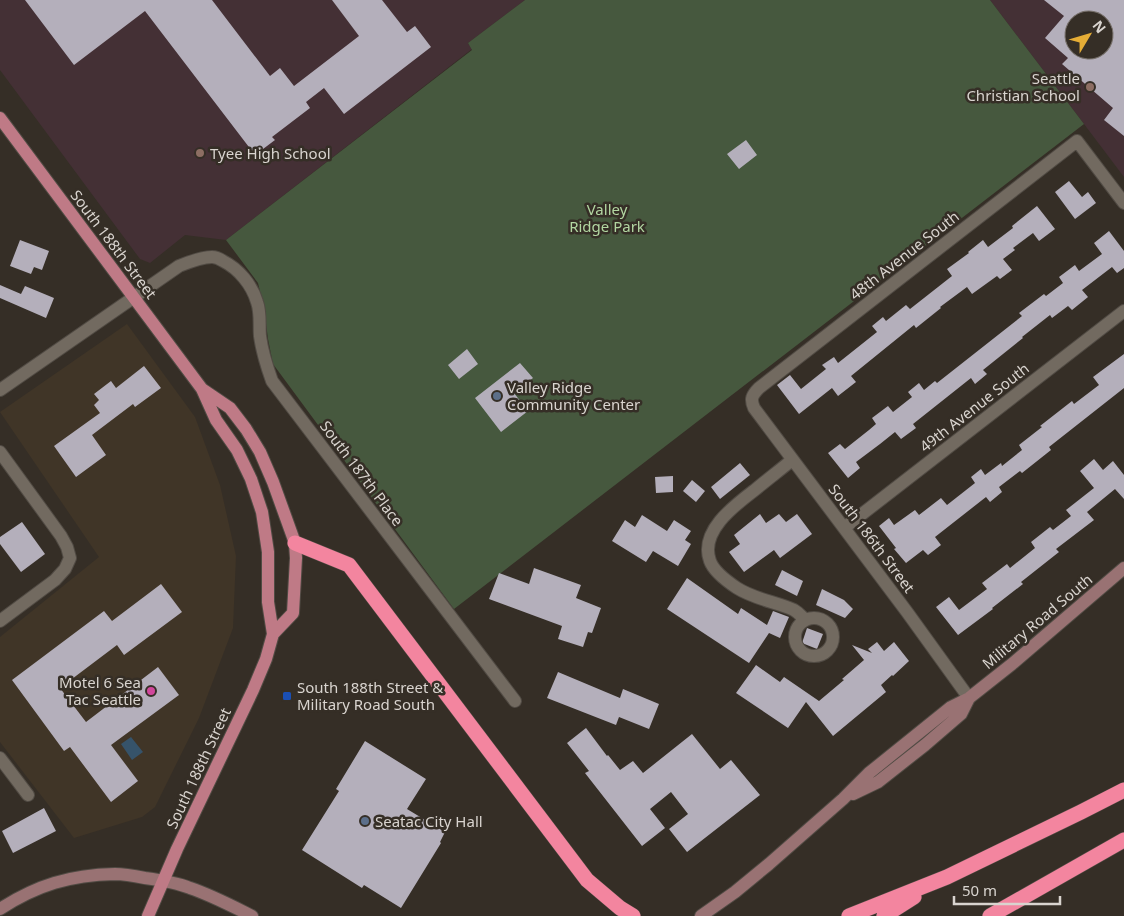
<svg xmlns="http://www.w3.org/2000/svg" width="1124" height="916" font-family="'Noto Sans',sans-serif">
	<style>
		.built { fill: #403527 }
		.education { fill: #443035; fill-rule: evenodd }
		.green { fill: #46583e }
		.water { fill: #36536a }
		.building { fill: #b4afbb; fill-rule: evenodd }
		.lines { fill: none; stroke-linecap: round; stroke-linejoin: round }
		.street-casing { stroke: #514b44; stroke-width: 14 }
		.secondary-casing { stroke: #514b44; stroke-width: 14 }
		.primary-casing { stroke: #514b44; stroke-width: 14 }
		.highway-casing { stroke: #514b44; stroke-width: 16 }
		.street { stroke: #726a60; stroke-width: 12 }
		.secondary { stroke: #997273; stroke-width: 12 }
		.primary { stroke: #bf7a86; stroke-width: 12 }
		.highway { stroke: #f3859f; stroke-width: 15 }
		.education-dot { fill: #8d6e63; stroke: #352e26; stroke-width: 2 }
		.service-dot { fill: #5c6f8a; stroke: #352e26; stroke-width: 2 }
		.hotel-dot { fill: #d1479c; stroke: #352e26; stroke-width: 2 }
		.transit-dot { fill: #1a4fb4; stroke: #352e26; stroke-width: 2 }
		.labels { text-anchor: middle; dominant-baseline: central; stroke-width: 5; stroke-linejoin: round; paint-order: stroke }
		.poi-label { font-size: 15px; fill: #d9d4cf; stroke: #352e26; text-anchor: start }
		.park-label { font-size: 15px; fill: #b2d6a1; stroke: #352e26 }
		.street-label { font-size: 15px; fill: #d9d4cf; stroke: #352e26 }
	</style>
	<rect width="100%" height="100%" fill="#352e26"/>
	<path class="built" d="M127,324L195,417L220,485L236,556L233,628L199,718L155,807L142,817L74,838L0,742V637L99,557L0,412Z"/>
	<path class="education" d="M0,0H525L468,43L472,49L226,240L185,235L150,263L140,259L0,70Z
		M990,0H1124V177L1084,124ZM1074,20H1104V50H1074Z"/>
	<path class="green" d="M525,0H990L1084,124L454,609L273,364L268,339L264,308L258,283L226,240L472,50L468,43Z"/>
	<path class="water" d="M131,737L143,752L132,760L121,744Z"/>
	<path class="building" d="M25,0H212L270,76L280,68L294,86L359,36L332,0H382L407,32L415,26L431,47L344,114L324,88L306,102L310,108L272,137L275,140L255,155L145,11L74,65Z
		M1044,0H1124V136L1104,120L1113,108L1062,64L1068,58L1045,38L1064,16ZM1074,20H1104V50H1074Z
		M746,140L757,155L739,169L727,154Z
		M1069,181L1082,197L1088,192L1096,203L1075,219L1055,192Z
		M1037,206L1055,229L1039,241L1033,233L1013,248L1015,250L1003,259L1012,270L1000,279L997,276L972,294L967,287L940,307L941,308L916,328L914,325L851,376L856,382L838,396L832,388L799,414L777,385L790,375L801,389L826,369L822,365L834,357L838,363L877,332L872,326L883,317L886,321L906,305L910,309L952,276L947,269L969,253L968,252L983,240L988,247L1013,228L1012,226Z
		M1109,231L1124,251V268L1117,273L1112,267L1082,290L1088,297L1072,310L1068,306L1052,318L1050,315L1022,337L1023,338L983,370L987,374L975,384L971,378L913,424L916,428L901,439L895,432L880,444L856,462L860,468L848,478L828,453L840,444L845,449L869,430L876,424L872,418L888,406L893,412L912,397L908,392L919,383L924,390L935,381L937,383L1022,316L1019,313L1044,294L1046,296L1063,283L1059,277L1075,265L1079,271L1102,254L1094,243Z
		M20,240L49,251L42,270L34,267L31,274L10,266Z
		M0,285L21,294L25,286L54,298L46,318L0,298Z
		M467,349L478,364L459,379L448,365Z
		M1124,354V388L1049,447L1051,450L1022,473L1020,471L999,487L1002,492L990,502L986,497L935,537L941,545L928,555L923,550L906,563L894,549L896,548L879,526L889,518L894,525L915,510L919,515L941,498L947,505L975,483L971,477L981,469L985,475L1001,463L1002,466L1022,450L1019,445L1042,427L1040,426L1072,401L1074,404L1099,385L1093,377Z
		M520,363L533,378L514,393L528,411L501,432L475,398Z
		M144,366L161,388L135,407L133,404L92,435L106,455L76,477L54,446L100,413L94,405L99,400L94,394L111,381L116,388Z
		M1094,459L1103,470L1113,461L1124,475V499L1115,489L1087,512L1094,520L1056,549L1059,552L1021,582L1023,584L992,608L993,609L958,635L936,607L949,597L959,610L987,589L982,583L1007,564L1010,568L1035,548L1031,542L1050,527L1053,530L1071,516L1066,510L1094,488L1080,471Z
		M740,463L750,475L720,499L711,487Z
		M673,476V492L656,493L655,477Z
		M692,480L705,491L696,502L683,491Z
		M760,514L766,523L779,514L786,522L797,514L812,534L780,558L774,550L744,572L729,552L740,544L734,535Z
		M642,515L667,531L674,520L691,531L685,540L691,544L678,566L653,551L646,562L612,541L625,520L635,527Z
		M22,522L45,554L21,572L0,544V537Z
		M534,568L581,585L576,598L601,608L592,633L588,632L583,647L558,639L562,626L489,599L499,573L529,584Z
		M782,570L803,581L797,596L775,585Z
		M687,578L738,614L741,608L767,625L773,611L789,617L780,638L769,633L749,663L667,609Z
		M161,584L182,612L124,655L117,645L60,688L86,722L158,667L179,695L111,745L138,781L111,802L70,747L64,751L12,680L104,611L112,621Z
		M822,589L844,600L853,609L845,618L816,605Z
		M807,628L823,634L817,649L802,643Z
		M877,642L884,651L894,642L909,661L893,676L892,675L881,685L886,692L833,736L806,702L788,728L736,693L756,665L780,682L784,677L819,701L844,680L842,679L864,660L852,645L872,653L868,649Z
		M558,672L620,698L623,689L659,704L649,729L619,717L616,725L547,698Z
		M586,728L607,756L608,755L620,770L633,761L643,773L692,734L720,769L731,760L760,795L687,852L669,829L688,814L671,792L650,809L665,828L642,846L585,773L589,771L567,743Z
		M365,741L426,779L407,809L445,832L440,842L441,843L401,908L364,885L362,888L302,850L339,791L336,789Z
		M44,808L56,831L13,853L2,831Z"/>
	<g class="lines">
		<g class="street-casing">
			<path id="street" d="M0,390L179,266C189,262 201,257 212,257C216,257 220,259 223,261C239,269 252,285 257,302C261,313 259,325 260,336C262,351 267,367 272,381L515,701
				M0,452L61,536L67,547L70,558L65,569L55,580L0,621
				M792,460C780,470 768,479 756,489C735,505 699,531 710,561C714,572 728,582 737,588C754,599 776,602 794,610C799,613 802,617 806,620
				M844,528L1124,311
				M795 637a19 19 0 1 1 38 0a19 19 0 1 1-38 0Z
				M969,698L907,612L754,408C750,399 752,395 759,388L1077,141L1124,203
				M0,758L28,795"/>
		</g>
		<g class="secondary-casing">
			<path id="secondary" d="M853,794L878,782L925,745L961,714L969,698
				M0,909C37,885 70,875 115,874C125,874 135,876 145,878C160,880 175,882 190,888C211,895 232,906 252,916
				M701,916L735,892L769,864L843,799L869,773L951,707L969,698L1012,664L1124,568"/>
		</g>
		<g class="primary-casing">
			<path id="primary" d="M0,118L202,389L216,420L237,450L251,479L262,512L268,552V602L273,634L266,659L253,690L177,849L148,916
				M202,389L230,408L246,429L260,452L273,482L295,543L296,558L293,613L273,634"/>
		</g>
		<g class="highway-casing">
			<path id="highway" d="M295,543L349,565L587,880L620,908L633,916
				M849,916L947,877L1081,812L1124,790
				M884,916L914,897
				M990,916L1124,840"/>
		</g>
		<use href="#street" class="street"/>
		<use href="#secondary" class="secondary"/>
		<use href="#primary" class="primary"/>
		<use href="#highway" class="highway"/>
	</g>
	<g class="education-dot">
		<circle cx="1090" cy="87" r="5"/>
		<circle cx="200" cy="153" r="5"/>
	</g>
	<g class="service-dot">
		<circle cx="497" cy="396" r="5"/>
		<circle cx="365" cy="821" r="5"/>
	</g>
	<circle class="hotel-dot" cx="151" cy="691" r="5"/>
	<rect class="transit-dot" x="282" y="691" width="10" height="10" rx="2.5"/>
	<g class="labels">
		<g class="poi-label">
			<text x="1080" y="78" text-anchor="end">Seattle<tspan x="1080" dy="17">Christian School</tspan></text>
			<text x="210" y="153">Tyee High School</text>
			<text x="507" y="387">Valley Ridge<tspan x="507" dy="17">Community Center</tspan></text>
			<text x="141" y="682" text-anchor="end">Motel 6 Sea<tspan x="141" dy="17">Tac Seattle</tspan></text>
			<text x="297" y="687">South 188th Street &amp;<tspan x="297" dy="17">Military Road South</tspan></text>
			<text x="375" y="821">Seatac City Hall</text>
		</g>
		<g class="park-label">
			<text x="607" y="209">Valley<tspan x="607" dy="17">Ridge Park</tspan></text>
		</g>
		<g class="street-label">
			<text transform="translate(114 244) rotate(53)">South 188th Street</text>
			<text transform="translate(904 255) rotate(-38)">48th Avenue South</text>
			<text transform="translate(974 407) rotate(-38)">49th Avenue South</text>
			<text transform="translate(362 473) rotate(53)">South 187th Place</text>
			<text transform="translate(872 538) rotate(53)">South 186th Street</text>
			<text transform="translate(1037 621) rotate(-40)">Military Road South</text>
			<text transform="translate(198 768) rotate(-65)">South 188th Street</text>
		</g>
	</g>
	<g transform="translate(1089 35) rotate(52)"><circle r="24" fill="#352e26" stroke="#77706a"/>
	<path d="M0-4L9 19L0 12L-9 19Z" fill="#e5ad36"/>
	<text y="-8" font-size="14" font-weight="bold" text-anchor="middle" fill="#d9d4cf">N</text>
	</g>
	<path d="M954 896v8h106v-8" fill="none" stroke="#d9d4cf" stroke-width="2.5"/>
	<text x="962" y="896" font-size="15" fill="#d9d4cf" stroke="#352e26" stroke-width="4" paint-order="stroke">50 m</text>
</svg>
